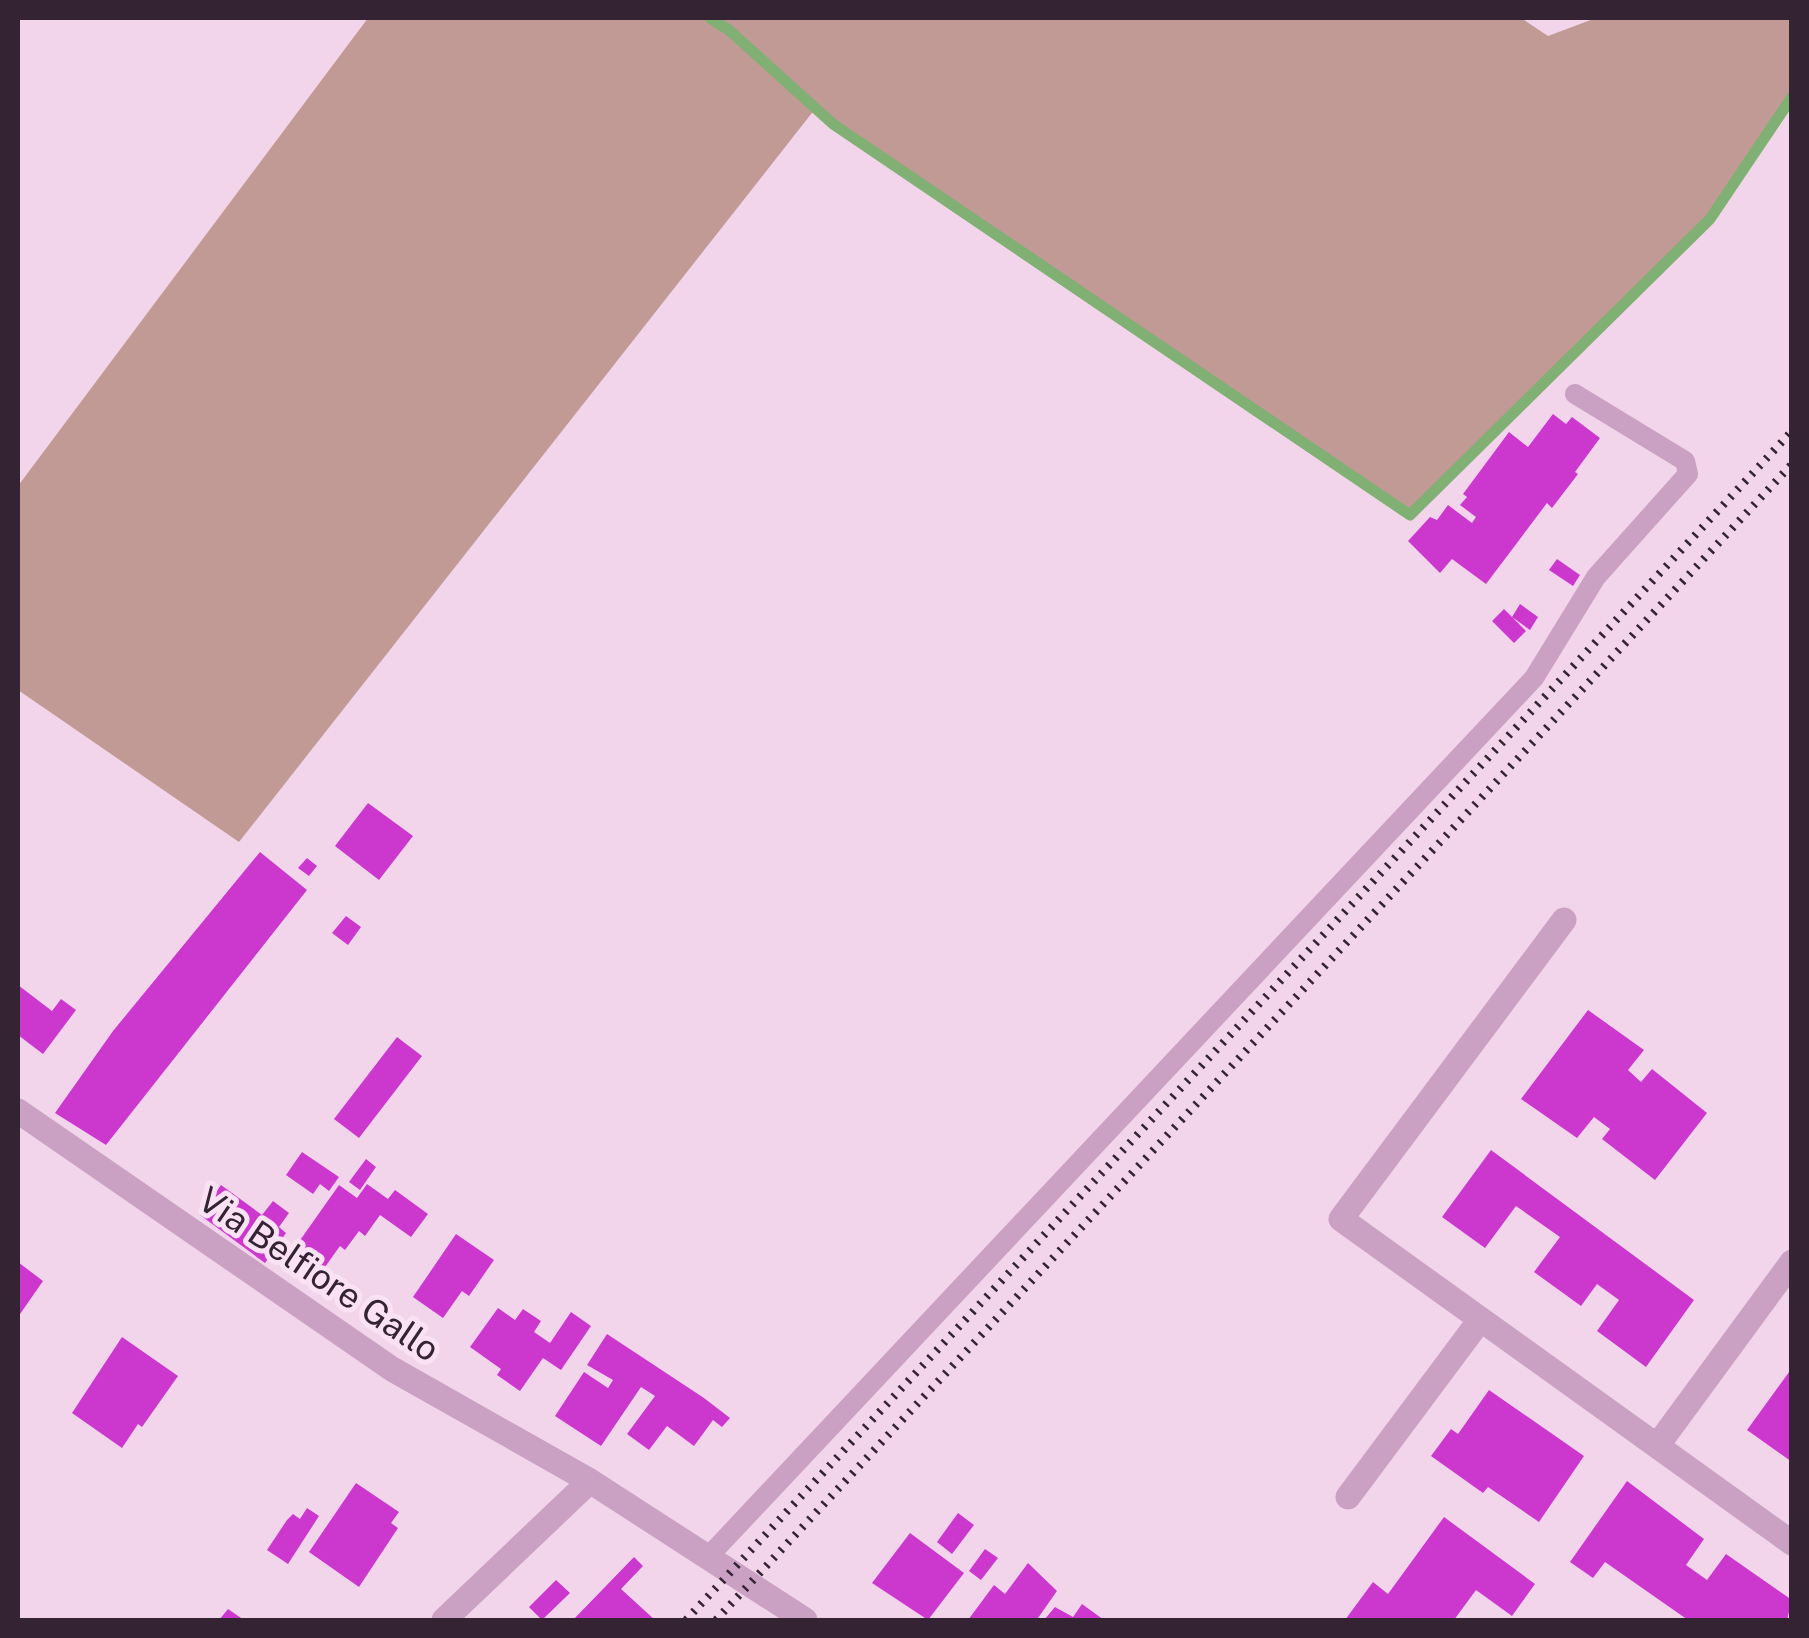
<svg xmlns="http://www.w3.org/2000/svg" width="1809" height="1638" font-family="'Public Sans',sans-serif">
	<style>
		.green { fill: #c19995 }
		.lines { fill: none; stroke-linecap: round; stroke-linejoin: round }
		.stream { stroke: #80b073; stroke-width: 11 }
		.building { fill: #cc38cd }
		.lane { stroke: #caa1c2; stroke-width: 20 }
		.street { stroke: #caa1c2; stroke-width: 25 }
		.rail { stroke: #342433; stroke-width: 8; stroke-dasharray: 2.5 8; stroke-linecap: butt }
		.labels { text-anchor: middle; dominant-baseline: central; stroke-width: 10; stroke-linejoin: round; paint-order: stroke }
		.street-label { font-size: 35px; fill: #342433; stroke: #fae1f3 }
	</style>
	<rect width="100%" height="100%" fill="#f2d5ea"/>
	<path class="green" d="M368,18H1521L1548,36L1596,18H1791V97L1710,219L1410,515L992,235L815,109L239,842L18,690V486Z"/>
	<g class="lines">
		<path class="stream" d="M710,18L729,30L833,124L1410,515L1710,219L1792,97"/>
	</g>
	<path class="building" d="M1553,414L1566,424L1572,417L1600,438L1575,472L1578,474L1552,508L1547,503L1486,584L1452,559L1440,573L1408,541L1430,517L1437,520L1448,505L1472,523L1476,517L1460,505L1467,497L1463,494L1509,432L1528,447Z
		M1557,559L1580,575L1573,586L1549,570Z
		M1520,604L1538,617L1530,630L1512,617Z
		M1504,609L1526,631L1514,643L1492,621Z
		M368,803L413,836L379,880L335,846Z
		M260,852L307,890L106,1145L55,1113L113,1031Z
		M307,858L317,866L309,876L298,868Z
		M346,916L361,927L348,945L332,933Z
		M18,985L52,1011L61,999L76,1010L43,1054L18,1035Z
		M1588,1010L1644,1050L1628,1070L1641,1082L1652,1069L1707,1113L1655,1180L1602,1139L1610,1129L1594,1117L1577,1138L1521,1099Z
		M397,1037L422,1056L359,1138L334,1119Z
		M1491,1150L1694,1300L1646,1367L1597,1331L1619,1300L1597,1284L1581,1306L1534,1272L1560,1237L1516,1206L1485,1248L1442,1217Z
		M302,1152L339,1177L329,1191L320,1184L313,1194L286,1175Z
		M366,1159L376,1167L360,1190L349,1182Z
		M367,1184L388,1199L395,1190L428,1214L411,1237L380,1215L365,1236L359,1231L345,1250L340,1246L320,1274L291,1253L339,1185L357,1198Z
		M221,1185L262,1215L273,1201L289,1213L279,1227L286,1233L265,1263L200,1215Z
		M456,1234L494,1260L469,1296L462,1291L443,1318L413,1297Z
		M18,1262L43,1281L18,1317Z
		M498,1308L515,1320L523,1309L541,1321L534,1332L550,1343L571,1312L591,1326L561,1370L543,1358L520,1391L497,1375L501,1369L470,1347Z
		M607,1334L704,1398L730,1418L722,1427L713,1420L694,1446L667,1426L649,1450L627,1434L655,1396L641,1387L601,1446L555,1416L584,1372L608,1388L613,1380L587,1365Z
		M122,1337L178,1376L142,1427L138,1424L122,1448L72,1413Z
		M1792,1368V1462L1747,1430Z
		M1489,1390L1584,1456L1539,1522L1488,1487L1483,1493L1431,1456L1451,1429L1458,1434Z
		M1627,1481L1704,1539L1686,1565L1707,1580L1726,1554L1792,1600L1787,1620H1688L1605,1562L1593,1578L1570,1562Z
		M356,1483L399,1512L391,1523L398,1528L359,1587L309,1552Z
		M307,1508L319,1516L288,1564L267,1550L287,1520L293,1514L300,1519Z
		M958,1513L974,1525L952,1554L937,1542Z
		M1444,1517L1535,1584L1512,1616L1476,1590L1454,1620H1345L1373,1582L1388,1594Z
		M910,1533L964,1573L928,1620L872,1583Z
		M985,1549L998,1558L981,1580L969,1571Z
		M634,1557L643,1566L621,1589L655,1620H573Z
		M1028,1563L1057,1591L1038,1618L1043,1620H968L994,1585L1005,1594Z
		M556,1580L570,1593L542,1620L529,1607Z
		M1082,1604L1104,1620H1044L1055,1607L1073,1617Z
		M228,1609L244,1620H219Z"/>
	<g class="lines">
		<path class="lane" d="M708,1557L1534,678L1596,577L1688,474L1685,461L1575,394"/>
		<path class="street" d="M1564,920L1341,1219L1792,1543
			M18,1111L392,1369L590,1481L805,1620
			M1657,1446L1792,1262
			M1348,1497L1480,1320
			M444,1620L590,1481"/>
		<path class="rail" d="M686,1620L1792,431
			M716,1620L1792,464"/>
	</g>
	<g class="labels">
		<g class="street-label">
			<text transform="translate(319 1274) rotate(34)">Via Belfiore Gallo</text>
		</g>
	</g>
	<rect width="1809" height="1638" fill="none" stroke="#342433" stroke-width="40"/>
</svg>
